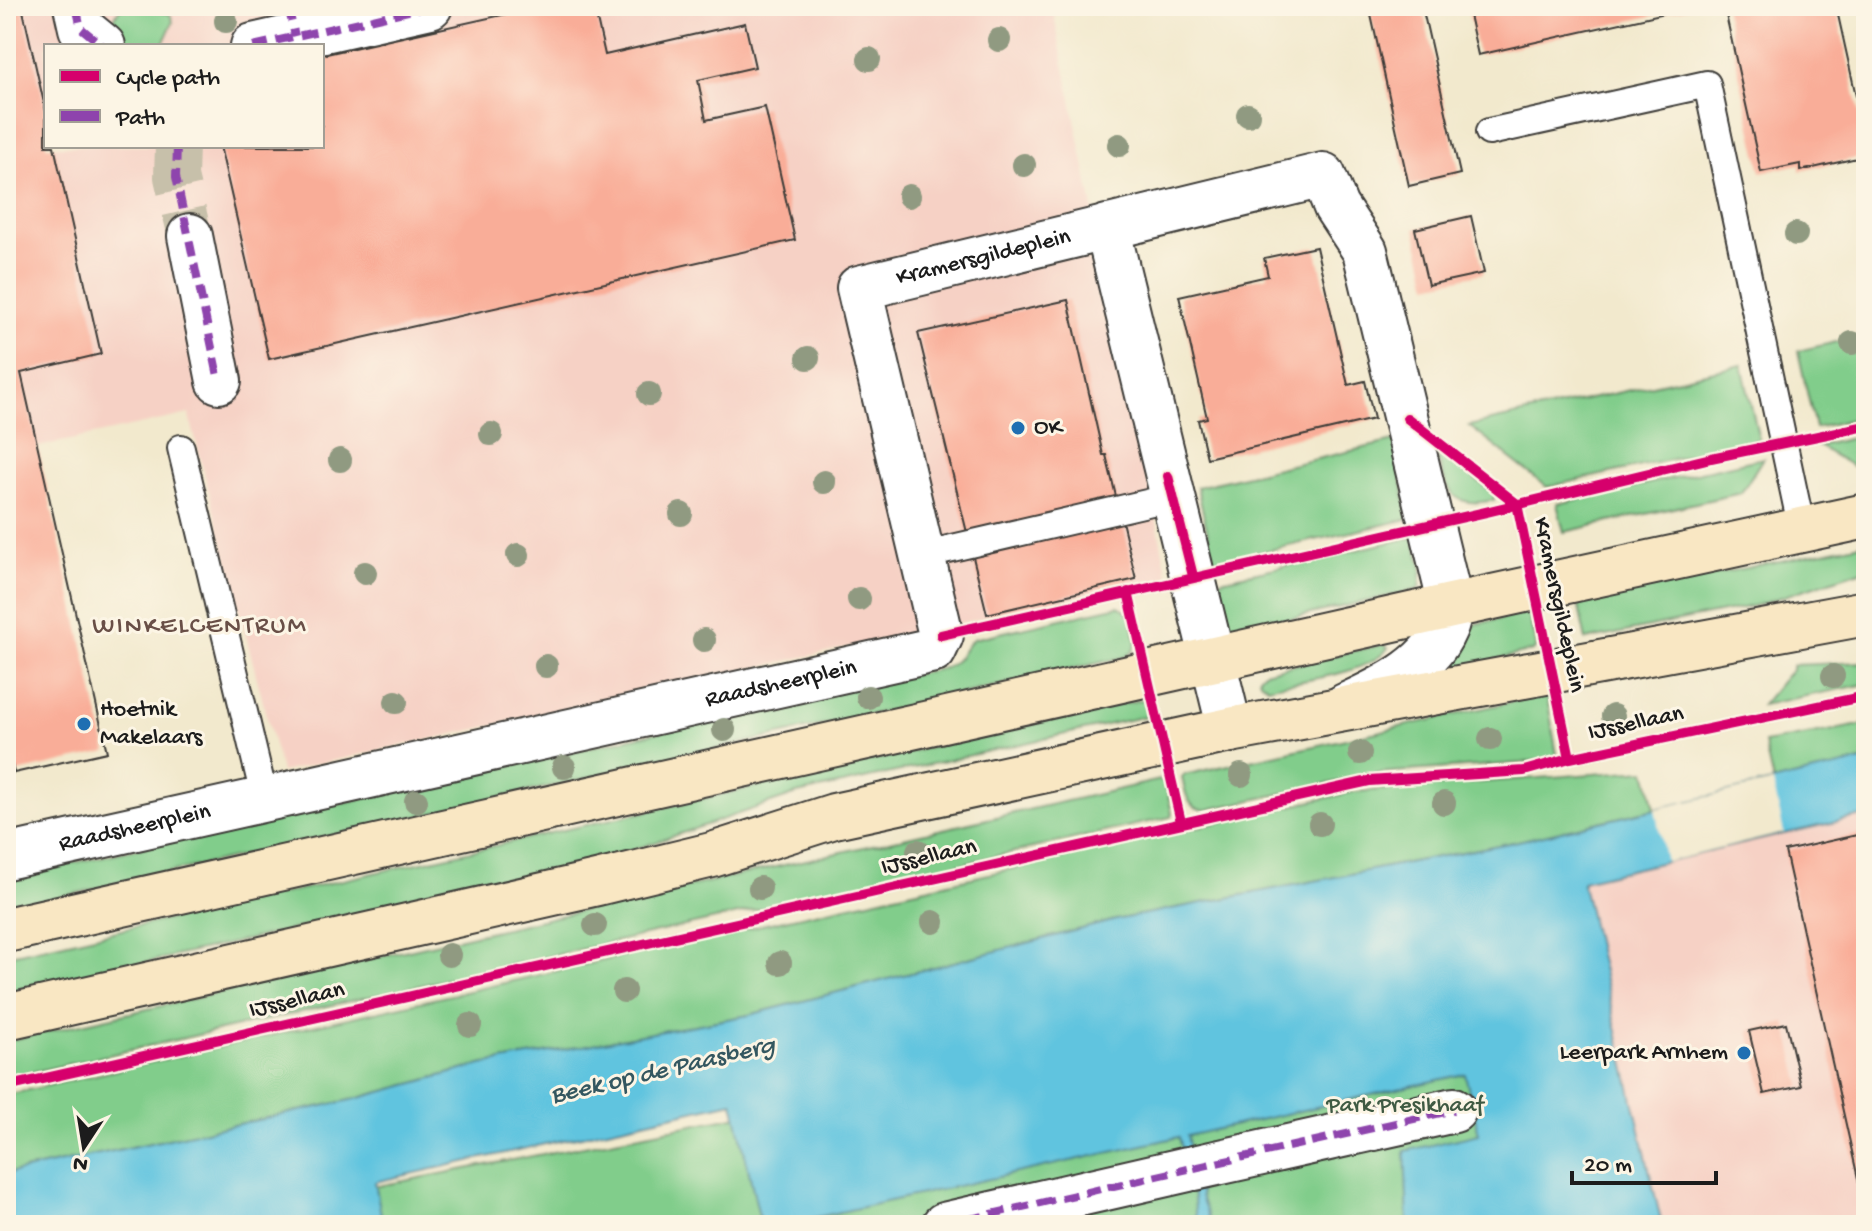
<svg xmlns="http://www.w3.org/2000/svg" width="1872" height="1231" font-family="'Gochi Hand',sans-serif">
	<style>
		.built { fill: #f6d1c5; fill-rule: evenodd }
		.green { fill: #81cd8b; stroke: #4e7454; stroke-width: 2 }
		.water { fill: #61c4df; stroke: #3e707e; stroke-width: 2 }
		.pier { fill: #f2e9cd }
		.building { fill: #f9ad98 }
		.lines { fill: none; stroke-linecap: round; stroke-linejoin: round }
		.street-tunnel { stroke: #c7c0aa; stroke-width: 44; stroke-dasharray: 44 22; stroke-linecap: butt }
		.lane-casing { stroke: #3c3b37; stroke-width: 30 }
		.street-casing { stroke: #3c3b37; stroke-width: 48 }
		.secondary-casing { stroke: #3c3b37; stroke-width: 48 }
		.lane { stroke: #fff; stroke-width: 26 }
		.street { stroke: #fff; stroke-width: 44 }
		.secondary { stroke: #f9e7c3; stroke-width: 44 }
		.quiet { stroke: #8e44ad; stroke-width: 8; stroke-dasharray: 16 8; stroke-linecap: butt }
		.cycleway-casing { stroke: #fcf5e5; stroke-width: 15 }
		.cycleway { stroke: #d6006c; stroke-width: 10 }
		.tree { fill: #909a81 }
		.poi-dot { fill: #1f6fb2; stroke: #fcf5e5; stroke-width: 3 }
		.labels { text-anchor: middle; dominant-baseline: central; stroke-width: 6; stroke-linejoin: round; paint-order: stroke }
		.street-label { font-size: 24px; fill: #1c1c1c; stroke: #fcf5e5 }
		.poi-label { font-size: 24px; fill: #1c1c1c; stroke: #fcf5e5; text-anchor: start }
		.park-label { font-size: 24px; fill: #3f5a43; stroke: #fcf5e5 }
		.neighbourhood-label { font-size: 26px; letter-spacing: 2px; fill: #694f47; stroke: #fcf5e5 }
		.water-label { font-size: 26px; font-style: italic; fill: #345760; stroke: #fcf5e5 }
	</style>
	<rect width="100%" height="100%" fill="#fcf5e5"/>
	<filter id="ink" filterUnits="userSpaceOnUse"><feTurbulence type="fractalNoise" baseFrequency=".0125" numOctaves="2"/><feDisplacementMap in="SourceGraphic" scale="16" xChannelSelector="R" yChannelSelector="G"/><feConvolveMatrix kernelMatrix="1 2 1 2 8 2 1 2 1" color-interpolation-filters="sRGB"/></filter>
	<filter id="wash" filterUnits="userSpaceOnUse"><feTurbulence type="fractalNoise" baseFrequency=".006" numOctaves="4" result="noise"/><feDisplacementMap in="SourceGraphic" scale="32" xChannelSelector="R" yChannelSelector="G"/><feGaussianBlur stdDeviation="1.8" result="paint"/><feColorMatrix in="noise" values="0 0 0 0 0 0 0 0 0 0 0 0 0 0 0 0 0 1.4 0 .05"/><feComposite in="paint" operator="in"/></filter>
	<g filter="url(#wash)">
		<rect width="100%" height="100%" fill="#f2e9cd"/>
		<path class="built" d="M6,6H1052L1168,577L281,772L189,414L6,454ZM46,46H322V146H46Z
			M1866,815V1225H1661L1582,880Z"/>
		<path class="green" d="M124,6H137L170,14L173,22L162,46H131L113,33C112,24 115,11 124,6Z
			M1866,335V416L1815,428L1798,351Z
			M1742,365L1759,440L1547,487L1469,426Z
			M1866,435V464L1854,467L1818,446Z
			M1394,441L1409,519L1217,562L1214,560L1197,487Z
			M1443,455L1494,493V500C1455,509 1448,494 1438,459Z
			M1763,458L1741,493L1564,532L1557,504Z
			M1414,537L1422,567L1420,588L1416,590L1231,632L1219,583L1221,580Z
			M1866,543V569L1757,605L1586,640L1578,603Z
			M1119,606L1132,615L1136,643L1133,651L1125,657L6,909V878L944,668C962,661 960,651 973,639Z
			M1525,614L1529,616L1536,647L1533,651L1457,668L1451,667L1450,657L1476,624Z
			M1384,644L1388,648C1368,675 1300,680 1268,687L1260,681L1259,677L1264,672Z
			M1866,662V684L1762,705L1792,669V665Z
			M1543,695L1547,697L1557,755L1555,757L1522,763L1378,773L1205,810C1186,808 1186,793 1182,778L1184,775Z
			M1144,699L1149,712L1147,716L797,794L609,858L6,994V956Z
			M1866,724V760L1773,782L1764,743Z
			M1646,770L1655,809L1514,842L1120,919L749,1015L481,1065L355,1099L6,1174V1095L1353,792Z
			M1160,780L1166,784L1172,814L1171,817L6,1078V1041Z
			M1499,968L1551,1225H178Z"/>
		<path class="water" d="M1866,760V815L1582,881L1662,1225H1408L1405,1151L1479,1134L1465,1074L1187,1136L1201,1196L1211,1225H1196L1194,1198L1179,1137L782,1225H761L733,1102L375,1182L383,1225H6V1174L355,1099L481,1065L749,1015L1120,919L1514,842Z"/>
		<path class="pier" d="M1773,782L1784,833L1666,862L1655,809Z"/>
		<g id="blocks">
			<path class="building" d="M6,6H22L46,112V146H54L101,354L21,373L107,752L14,773L6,738Z
				M543,6H594L605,55L745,23L755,67L698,80L706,120L765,107L795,240L269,359L220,146H322V55Z
				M1369,6H1422L1460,174L1409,186Z
				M1467,6H1692V7L1478,55Z
				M1724,6H1836L1866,141V156L1800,171V164L1761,172Z
				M1471,216L1484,273L1428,285L1415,229Z
				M1316,247L1348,385L1365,381L1374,419L1207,458L1198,420L1207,418L1179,296L1268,276L1264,258Z
				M1068,300L1103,455H1106L1136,579L987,614L918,333Z
				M1866,833V1210H1865L1785,851Z
				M1786,1023L1801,1086L1764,1094L1749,1031Z"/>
		</g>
	</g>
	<g filter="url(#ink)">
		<use href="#blocks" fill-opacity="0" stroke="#3c3b37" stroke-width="2"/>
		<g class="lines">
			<path class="street-tunnel" d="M177,146L176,177L190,236"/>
			<g class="lane-casing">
				<path id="lane" d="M1489,132L1707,84L1802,530
					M181,448L265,800
					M922,555L1173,497"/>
			</g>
			<g class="street-casing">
				<g id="street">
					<path d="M76,6L81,28L103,46"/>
					<path d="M253,46L430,6"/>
					<path d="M1107,227L1230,730"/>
					<path d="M190,236L219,381"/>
					<path id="s1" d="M6,857L934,650L941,635L859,288L1323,175L1336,207L1365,251L1451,606C1449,614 1448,623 1444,630C1428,668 1380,690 1345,706"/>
					<path d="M1194,1168L1454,1110"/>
					<path d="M944,1225L1188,1169"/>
				</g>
			</g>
			<g class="secondary-casing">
				<path id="secondary" d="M6,930L1451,606L1866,516
					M6,1017L597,883L712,855L834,816L1230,730L1866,613"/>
			</g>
			<use href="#lane" class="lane"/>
			<use href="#street" class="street"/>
			<use href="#secondary" class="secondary"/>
			<path class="quiet" d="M76,6L81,28L103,46
				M288,6L295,36
				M253,46L430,6
				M177,146L176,177L219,381
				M1194,1168L1454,1110
				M944,1225L1188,1169"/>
			<g class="cycleway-casing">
				<path id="cycleway" d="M1407,418L1517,504L1570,758
					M1168,476L1193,576
					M1128,592L1181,822
					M941,635L1486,512L1711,458L1866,426
					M6,1087L1369,781L1524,771L1570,758L1866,696"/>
			</g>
			<use href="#cycleway" class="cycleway"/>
		</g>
		<g class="tree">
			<circle cx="226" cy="21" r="12"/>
			<circle cx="999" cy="40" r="12"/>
			<circle cx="869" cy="59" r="12"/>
			<circle cx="1248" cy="115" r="12"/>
			<circle cx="1119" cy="145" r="12"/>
			<circle cx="1024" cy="165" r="12"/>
			<circle cx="909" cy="196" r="12"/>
			<circle cx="1796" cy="234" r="12"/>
			<circle cx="1852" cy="343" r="12"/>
			<circle cx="808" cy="358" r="12"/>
			<circle cx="649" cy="394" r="12"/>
			<circle cx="491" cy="434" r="12"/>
			<circle cx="340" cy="460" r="12"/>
			<circle cx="824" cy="482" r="12"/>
			<circle cx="681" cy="514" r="12"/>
			<circle cx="518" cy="555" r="12"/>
			<circle cx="365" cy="573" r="12"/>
			<circle cx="859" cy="599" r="12"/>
			<circle cx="704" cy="640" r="12"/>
			<circle cx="546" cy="666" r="12"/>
			<circle cx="1833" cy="676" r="12"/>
			<circle cx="868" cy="697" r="12"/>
			<circle cx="396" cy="702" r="12"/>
			<circle cx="1613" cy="716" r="12"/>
			<circle cx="724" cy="730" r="12"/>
			<circle cx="1490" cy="739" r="12"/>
			<circle cx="1360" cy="753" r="12"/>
			<circle cx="564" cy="767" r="12"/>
			<circle cx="1241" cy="775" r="12"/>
			<circle cx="416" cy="801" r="12"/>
			<circle cx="1444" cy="803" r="12"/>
			<circle cx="1320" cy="824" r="12"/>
			<circle cx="918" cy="851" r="12"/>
			<circle cx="760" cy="888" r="12"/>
			<circle cx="933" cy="922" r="12"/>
			<circle cx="595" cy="925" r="12"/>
			<circle cx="449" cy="955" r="12"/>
			<circle cx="780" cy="963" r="12"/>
			<circle cx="624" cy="991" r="12"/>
			<circle cx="470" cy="1025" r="12"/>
		</g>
	</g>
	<g class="poi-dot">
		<circle cx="1018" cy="428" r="8"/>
		<circle cx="84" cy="724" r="8"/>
		<circle cx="1744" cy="1053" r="8"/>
	</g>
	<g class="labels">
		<g class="street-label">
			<text stroke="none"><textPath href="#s1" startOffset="1452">Kramersgildeplein</textPath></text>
			<text transform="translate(1558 605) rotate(78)">Kramersgildeplein</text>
			<text stroke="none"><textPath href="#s1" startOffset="794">Raadsheerplein</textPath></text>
			<text transform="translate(1636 724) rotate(-12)">IJssellaan</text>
			<text stroke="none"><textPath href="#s1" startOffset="132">Raadsheerplein</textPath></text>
			<text transform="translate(929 858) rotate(-13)">IJssellaan</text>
			<text transform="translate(297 1001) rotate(-13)">IJssellaan</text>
		</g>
		<g class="poi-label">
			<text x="1034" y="428">OK</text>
			<text x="100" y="710">Hoetnik<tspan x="100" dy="28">Makelaars</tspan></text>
			<text x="1728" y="1053" text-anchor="end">Leerpark Arnhem</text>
		</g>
		<g class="park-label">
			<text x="1405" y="1106">Park Presikhaaf</text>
		</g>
		<g class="neighbourhood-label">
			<text x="200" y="627">WINKELCENTRUM</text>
		</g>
		<g class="water-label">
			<text transform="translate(663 1072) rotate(-13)">Beek op de Paasberg</text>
		</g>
	</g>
	<rect width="1872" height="1231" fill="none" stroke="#fcf5e5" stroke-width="32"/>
	<rect x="44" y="44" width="280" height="104" fill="#fcf5e5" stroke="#a29e95" stroke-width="2"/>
	<rect x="60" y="70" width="40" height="12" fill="#d6006c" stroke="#a29e95" stroke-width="2"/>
	<text x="116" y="84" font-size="24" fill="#1c1c1c">Cycle path</text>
	<rect x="60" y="110" width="40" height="12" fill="#8e44ad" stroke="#a29e95" stroke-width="2"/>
	<text x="116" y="124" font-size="24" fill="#1c1c1c">Path</text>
	<g transform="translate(84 1147) rotate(192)" stroke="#fcf5e5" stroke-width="6" paint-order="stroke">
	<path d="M0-6L14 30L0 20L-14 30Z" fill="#1c1c1c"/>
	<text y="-12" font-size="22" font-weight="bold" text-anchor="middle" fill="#1c1c1c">N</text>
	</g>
	<path d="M1572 1171v12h144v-12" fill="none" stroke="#1c1c1c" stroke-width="4"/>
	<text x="1584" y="1171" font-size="24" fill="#1c1c1c" stroke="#fcf5e5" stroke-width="6" paint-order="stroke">20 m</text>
</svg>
